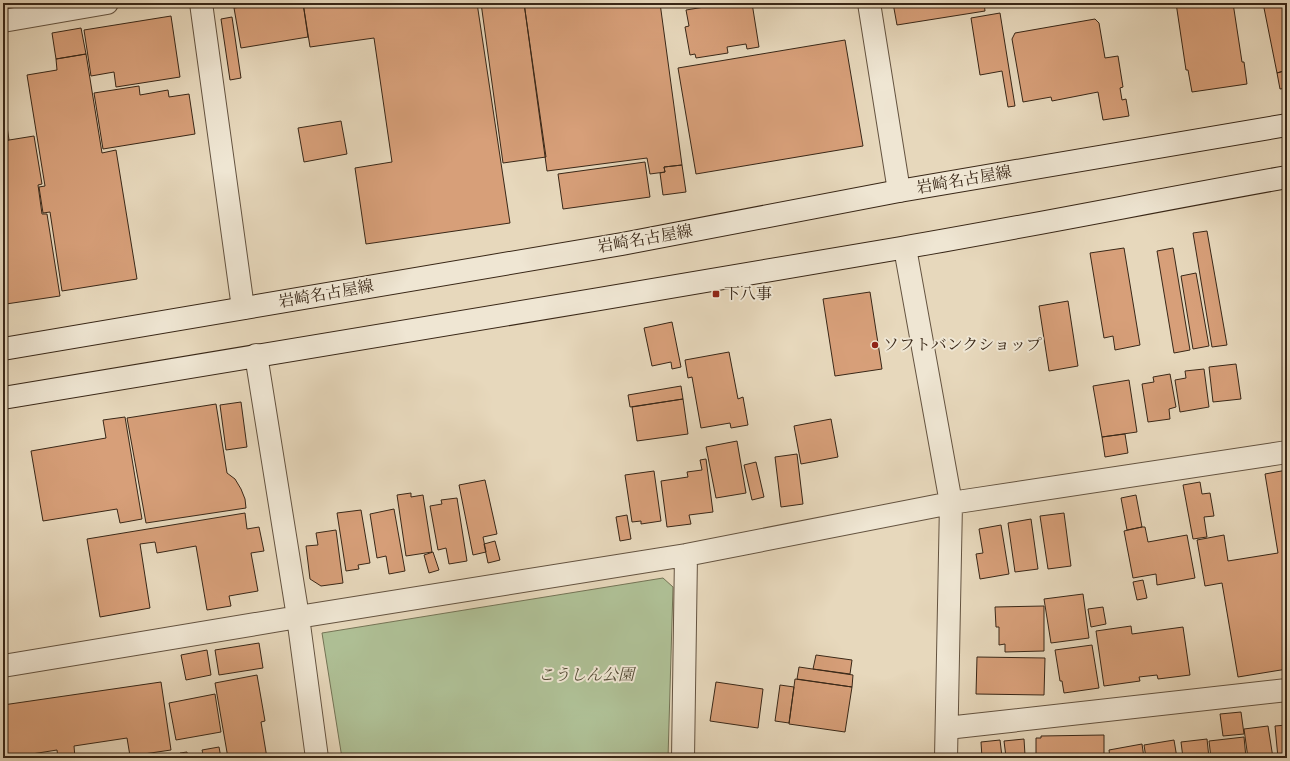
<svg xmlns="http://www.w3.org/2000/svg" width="1290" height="761" font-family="'IM FELL DW Pica','Noto Serif JP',serif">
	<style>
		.green { fill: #afc096; stroke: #747456 }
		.building { fill: #d79f79; stroke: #392717 }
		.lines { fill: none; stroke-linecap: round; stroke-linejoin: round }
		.minor-casing { stroke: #645340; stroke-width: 24 }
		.secondary-casing { stroke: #392717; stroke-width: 24 }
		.minor { stroke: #efe6d3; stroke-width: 22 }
		.secondary { stroke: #efe6d3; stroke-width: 22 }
		.poi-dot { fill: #8f2418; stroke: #efe6d3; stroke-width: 1.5 }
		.labels { text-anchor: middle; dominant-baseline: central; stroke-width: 4; stroke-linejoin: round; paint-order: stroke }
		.street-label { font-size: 16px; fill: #392717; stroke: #efe6d3 }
		.poi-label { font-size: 16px; fill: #392717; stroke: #efe6d3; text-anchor: start }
		.park-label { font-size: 16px; font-style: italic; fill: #564d37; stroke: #efe6d3 }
	</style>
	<rect width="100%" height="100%" fill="#e7d8bc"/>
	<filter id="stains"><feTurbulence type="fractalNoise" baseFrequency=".005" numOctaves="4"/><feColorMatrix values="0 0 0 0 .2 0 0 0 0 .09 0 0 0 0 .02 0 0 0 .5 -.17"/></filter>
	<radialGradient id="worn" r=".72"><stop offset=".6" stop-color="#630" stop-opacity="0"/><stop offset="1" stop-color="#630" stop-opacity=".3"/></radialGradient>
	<path class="green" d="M663,578L673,587L668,758H342L322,633Z"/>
	<path class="building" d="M266,3H303L308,37L241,48L234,8Z
		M303,3H477L510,223L366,244L355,168L392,162L374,38L310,47Z
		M481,3H524L546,157L503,163Z
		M524,3H660L682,165L664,167L665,172L650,174L647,158L547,171Z
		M729,3H752L759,47L747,49L746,44L727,47L728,53L696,58L695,54L690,55L685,27L689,26L686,10Z
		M893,3H984L985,11L897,25Z
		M1176,3H1233L1242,62H1244L1247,84L1192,92L1188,70H1186Z
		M1263,3H1287V70L1277,73Z
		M1000,13L1015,106L1008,107L1002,71L980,75L971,18Z
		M171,16L180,77L116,87L114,72L91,76L84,30Z
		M232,17L241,78L230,80L221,19Z
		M1095,19L1099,23L1105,58L1118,56L1123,87L1120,88L1122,100L1126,99L1129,116L1103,120L1098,92L1052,101L1051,97L1023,102L1012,39L1015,33Z
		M81,28L86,54L56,59L52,33Z
		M845,40L863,146L696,174L678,68Z
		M86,54L102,153L116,150L137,279L62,291L50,212L43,213L39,187L45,186L27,75L57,70L56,59Z
		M1287,70V88L1280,89L1277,73Z
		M139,86L140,95L168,90L169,97L189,94L195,134L103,149L94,93Z
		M3,99L9,140L3,141Z
		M341,121L347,154L304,162L298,128Z
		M34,136L42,184L38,185L42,214H47L60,296L6,304L3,287V141Z
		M645,162L650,197L563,209L558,174Z
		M682,165L686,192L663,195L660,173L665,172L664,167Z
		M1207,231L1227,345L1212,347L1193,233Z
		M1124,248L1140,345L1115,350L1113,336L1104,338L1090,253Z
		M1173,248L1190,350L1174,353L1157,251Z
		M1196,273L1209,346L1193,349L1181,276Z
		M870,292L882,369L835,376L823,299Z
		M1068,301L1078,366L1049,371L1039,306Z
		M672,322L681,367L672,369L671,362L652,366L644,328Z
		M729,352L738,399L743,397L748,425L731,428L730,423L701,428L692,377L688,378L685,360Z
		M1236,364L1241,399L1213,402L1209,367Z
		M1204,369L1209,407L1180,412L1175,380L1186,378L1185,371Z
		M1170,374L1176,407L1169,409L1170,419L1148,422L1142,384L1154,382L1153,377Z
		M1129,380L1137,432L1102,437L1093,386Z
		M681,386L683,399L630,407L628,395Z
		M683,399L688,434L637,441L632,407Z
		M241,402L247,447L226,450L220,405Z
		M216,404L227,473L235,479L241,489L245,499L246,508L146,523L127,418Z
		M125,417L142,519L120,523L117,509L43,521L31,451L106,438L103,420Z
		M831,419L838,457L801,464L794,426Z
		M1125,434L1128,453L1105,457L1102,437Z
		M737,441L746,493L716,498L706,447Z
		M797,454L803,504L781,507L775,457Z
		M706,459L713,512L689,515L691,524L667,527L661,481L688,477L687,472L702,470L700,460Z
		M756,462L764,497L752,500L744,465Z
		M1287,470V567H1284L1287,583V669L1238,677L1222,583L1205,586L1197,540L1224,535L1228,561L1278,553L1265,474Z
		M654,471L661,521L641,524V521L632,522L625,475Z
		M485,480L497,534L483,537L486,552L473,555L459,485Z
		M1200,482L1202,494L1210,493L1214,516L1204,517L1207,537L1193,539L1183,485Z
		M411,493V497L423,495L432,552L406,556L397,495Z
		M1136,495L1142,527L1127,530L1121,498Z
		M457,498L467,561L449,564L446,548L438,550L430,506L442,504L441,500Z
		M394,509L405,571L389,574L386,556L377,558L370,514Z
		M361,510L370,563L358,565L359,569L346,571L337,513Z
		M245,513L247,529L259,527L264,551L251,553L258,591L229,596L231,606L207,610L196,546L157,553L155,542L140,544L150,608L100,617L87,539Z
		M1064,513L1071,566L1048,569L1040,516Z
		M627,515L631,539L620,541L616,517Z
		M1031,519L1038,569L1015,572L1008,523Z
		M1001,525L1009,574L980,579L976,554L983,553L979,529Z
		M1142,527H1145L1148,542L1187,535L1195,578L1157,585L1156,574L1133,578L1124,531Z
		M336,530L343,583L321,586L310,579L306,546L318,545L316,533Z
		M495,541L500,560L488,563L484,544Z
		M433,552L439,570L429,573L424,555Z
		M1143,580L1147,598L1137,600L1133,582Z
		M1083,594L1089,638L1051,643L1044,599Z
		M1044,606V651L1005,652V644L999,645V627H996L995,607Z
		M1103,607L1106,624L1091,627L1088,609Z
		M1131,626L1132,634L1183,627L1190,675L1158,679L1157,675L1139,677L1140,681L1104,686L1096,631Z
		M259,643L263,668L219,675L215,650Z
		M1092,645L1099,688L1064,693L1062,681H1060L1055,650Z
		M207,650L211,675L186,680L181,655Z
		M816,655L852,660L850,674L813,669Z
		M977,657L1045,658L1044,695L976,694Z
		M799,667L853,675L852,687L797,679Z
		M257,675L265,721L261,722L267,758H228L215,683Z
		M795,679L852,687L845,732L789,724Z
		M161,682L171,750L130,756L127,738L74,746L75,758H58L57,750L19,756L20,758H3V705Z
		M716,682L763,689L758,728L710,721Z
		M780,685L794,687L789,723L775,721Z
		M215,694L221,732L176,740L169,703Z
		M1241,712L1244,734L1223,736L1220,714Z
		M1287,725V758H1278L1275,726Z
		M1268,726L1273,758H1248L1244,729Z
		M1104,735V758H1036V738H1041V736Z
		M1244,737L1246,758H1211L1209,741Z
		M1024,739L1025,755L1006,757L1004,741Z
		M1207,739L1209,758H1183L1181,742Z
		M1000,740L1002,757L982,758L981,742Z
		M1174,740L1177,758H1146L1144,745Z
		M1142,744L1144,758H1110L1109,750Z
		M219,747L221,758H204L202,750Z
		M187,752L188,758H180V753Z"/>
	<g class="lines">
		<g class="minor-casing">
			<path id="minor" d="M201,3L243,308
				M869,3L899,191
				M3,21L107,3
				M905,248L951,503L946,758
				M256,355L298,617L317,758
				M3,666L298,617L686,555L951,503L1287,452
				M947,728L1287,690
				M683,758L686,555"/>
		</g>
		<g class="secondary-casing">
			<path id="secondary" d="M3,349L622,244L899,191L1287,125
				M3,398C302,347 602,300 901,248C1030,226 1158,200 1287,177"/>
		</g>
		<use href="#minor" class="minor"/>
		<use href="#secondary" class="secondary"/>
	</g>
	<g class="poi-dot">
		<rect x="712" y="290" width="8" height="8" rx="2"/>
		<circle cx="875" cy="345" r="4"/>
	</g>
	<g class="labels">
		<g class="street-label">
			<text transform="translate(964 180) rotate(-10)">岩崎名古屋線</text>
			<text transform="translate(645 239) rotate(-10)">岩崎名古屋線</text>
			<text transform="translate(326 294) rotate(-10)">岩崎名古屋線</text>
		</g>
		<g class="poi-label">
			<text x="724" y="294">下八事</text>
			<text x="883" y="345">ソフトバンクショップ</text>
		</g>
		<g class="park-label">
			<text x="586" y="675">こうしん公園</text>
		</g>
	</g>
	<rect width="1290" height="761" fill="none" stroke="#e7d8bc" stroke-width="16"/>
	<rect x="4" y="4" width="1282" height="753" fill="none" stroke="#392717" stroke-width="2"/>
	<rect x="8" y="8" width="1274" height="745" fill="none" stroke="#392717"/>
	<rect width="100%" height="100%" filter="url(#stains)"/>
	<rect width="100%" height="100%" fill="url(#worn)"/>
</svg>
